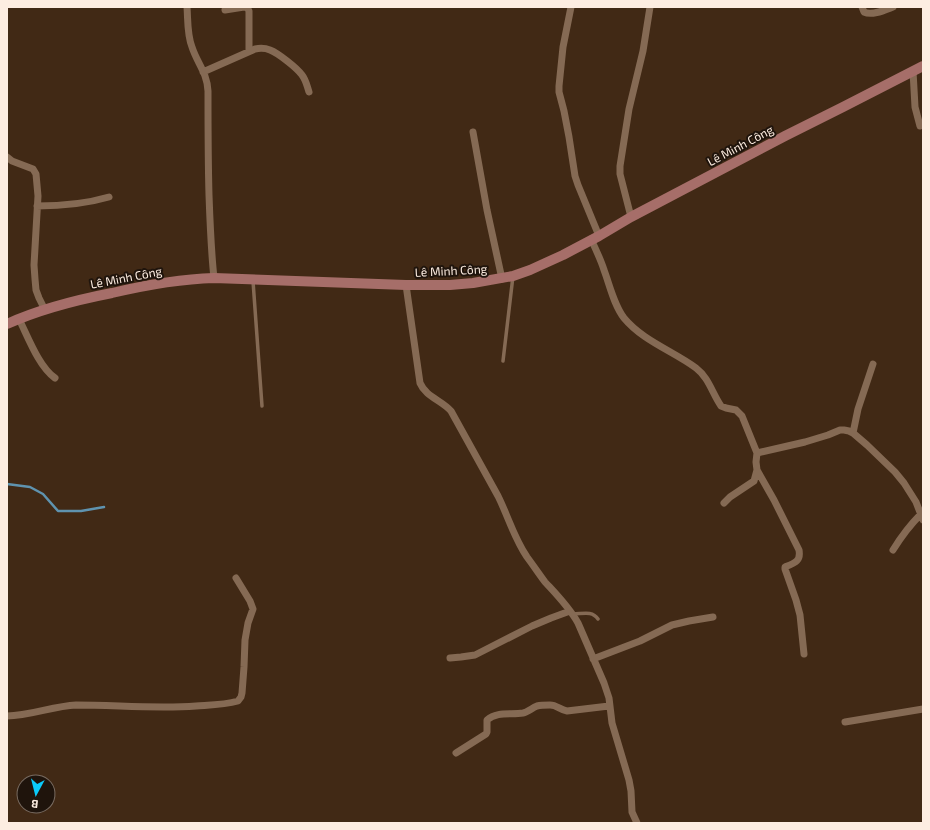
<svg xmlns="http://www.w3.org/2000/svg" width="930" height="830" font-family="'Exo 2',sans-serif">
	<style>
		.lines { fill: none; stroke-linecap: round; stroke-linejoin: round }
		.stream { stroke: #5f93af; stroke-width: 2.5 }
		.service { stroke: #856a54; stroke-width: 3.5 }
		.minor { stroke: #856a54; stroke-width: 7 }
		.secondary { stroke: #a66e69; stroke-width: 10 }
		.labels { text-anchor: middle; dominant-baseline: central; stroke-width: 4; stroke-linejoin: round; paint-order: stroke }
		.street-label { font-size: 12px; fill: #fdede1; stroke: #1f140c }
	</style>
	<rect width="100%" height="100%" fill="#412915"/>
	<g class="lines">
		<path class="stream" d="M7,484L30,487L43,494L58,511H81L104,507"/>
		<path class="service" d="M253,281L262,406
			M503,361L513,276
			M573,614C582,614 592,610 598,619"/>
		<path class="minor" d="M187,7C188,20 187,35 192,47C197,63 207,72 208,91C208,126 208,160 209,195C210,223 211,251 214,278
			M246,7L248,9L249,11V51
			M571,7L563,47L559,86V92L564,111L569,137L575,176L578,185L599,236
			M862,7L864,12C872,16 885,10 893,7
			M225,10L244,7
			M913,71L915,107L920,126
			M203,72L255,49C260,48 265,48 270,50C278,53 297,68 302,75C306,80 307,86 309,92
			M473,132L487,210L502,279
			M7,157L12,161L33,169L36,174L38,196L34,265L35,279L36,290L39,298L45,310
			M37,206C62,206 85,204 109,197
			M631,217L620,174V166L629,109L643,51L650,7
			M591,239C596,250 601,260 604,270C610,286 614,305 624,318C643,341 673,351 696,368C709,378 712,393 721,406L726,408L736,410L742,416L757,453L756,462L757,470L774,500L799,550C801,561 795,563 785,567V569L796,600L800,615L804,654
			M406,285L420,383C426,397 441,400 451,411L498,496C508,516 514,538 527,557C533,565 539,574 545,582C557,595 569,607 578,623L604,683L609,698L612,723L629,780L631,791L632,812L637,823
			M19,319C28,337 39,367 55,378
			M853,433L858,409L873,364
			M757,453L805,442L828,435L840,430H844L849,431L853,433L867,445L895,472L904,483L916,502L923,520
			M724,503L730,497L754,481L757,470
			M893,550C901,537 910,525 921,514
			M450,658L461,657L475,655L532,626L551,618L570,611
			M593,659L640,641L672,625L689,621L713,617
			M7,716C30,716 53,706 76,705C116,705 156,709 196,706C210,705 224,705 238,701L241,697L242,693L244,667L245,640L248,623L253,609L250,601L236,578
			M845,722L923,709
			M456,753L486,734L487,732V720C497,711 511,715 523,713C528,712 532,708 537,706C541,705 546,705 550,705C557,705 560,710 567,711L609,706"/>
		<path class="secondary" d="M7,324C40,309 76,300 112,293C146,285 179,279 214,278L406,285H450L473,283L513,276L530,270L563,255L599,236L631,217L785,136L843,107L923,66"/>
	</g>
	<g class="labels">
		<g class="street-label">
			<text transform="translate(740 145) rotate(-28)">Lê Minh Công</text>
			<text transform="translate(451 270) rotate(-3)">Lê Minh Công</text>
			<text transform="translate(126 277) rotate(-11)">Lê Minh Công</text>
		</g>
	</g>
	<rect width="930" height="830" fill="none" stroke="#fdede1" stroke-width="16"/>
	<g transform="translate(36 794) rotate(187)"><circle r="19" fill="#1f140c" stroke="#786b61"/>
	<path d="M0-3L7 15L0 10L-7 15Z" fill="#0bcafa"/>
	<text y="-6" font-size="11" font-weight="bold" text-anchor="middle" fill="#fdede1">B</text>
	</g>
</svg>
